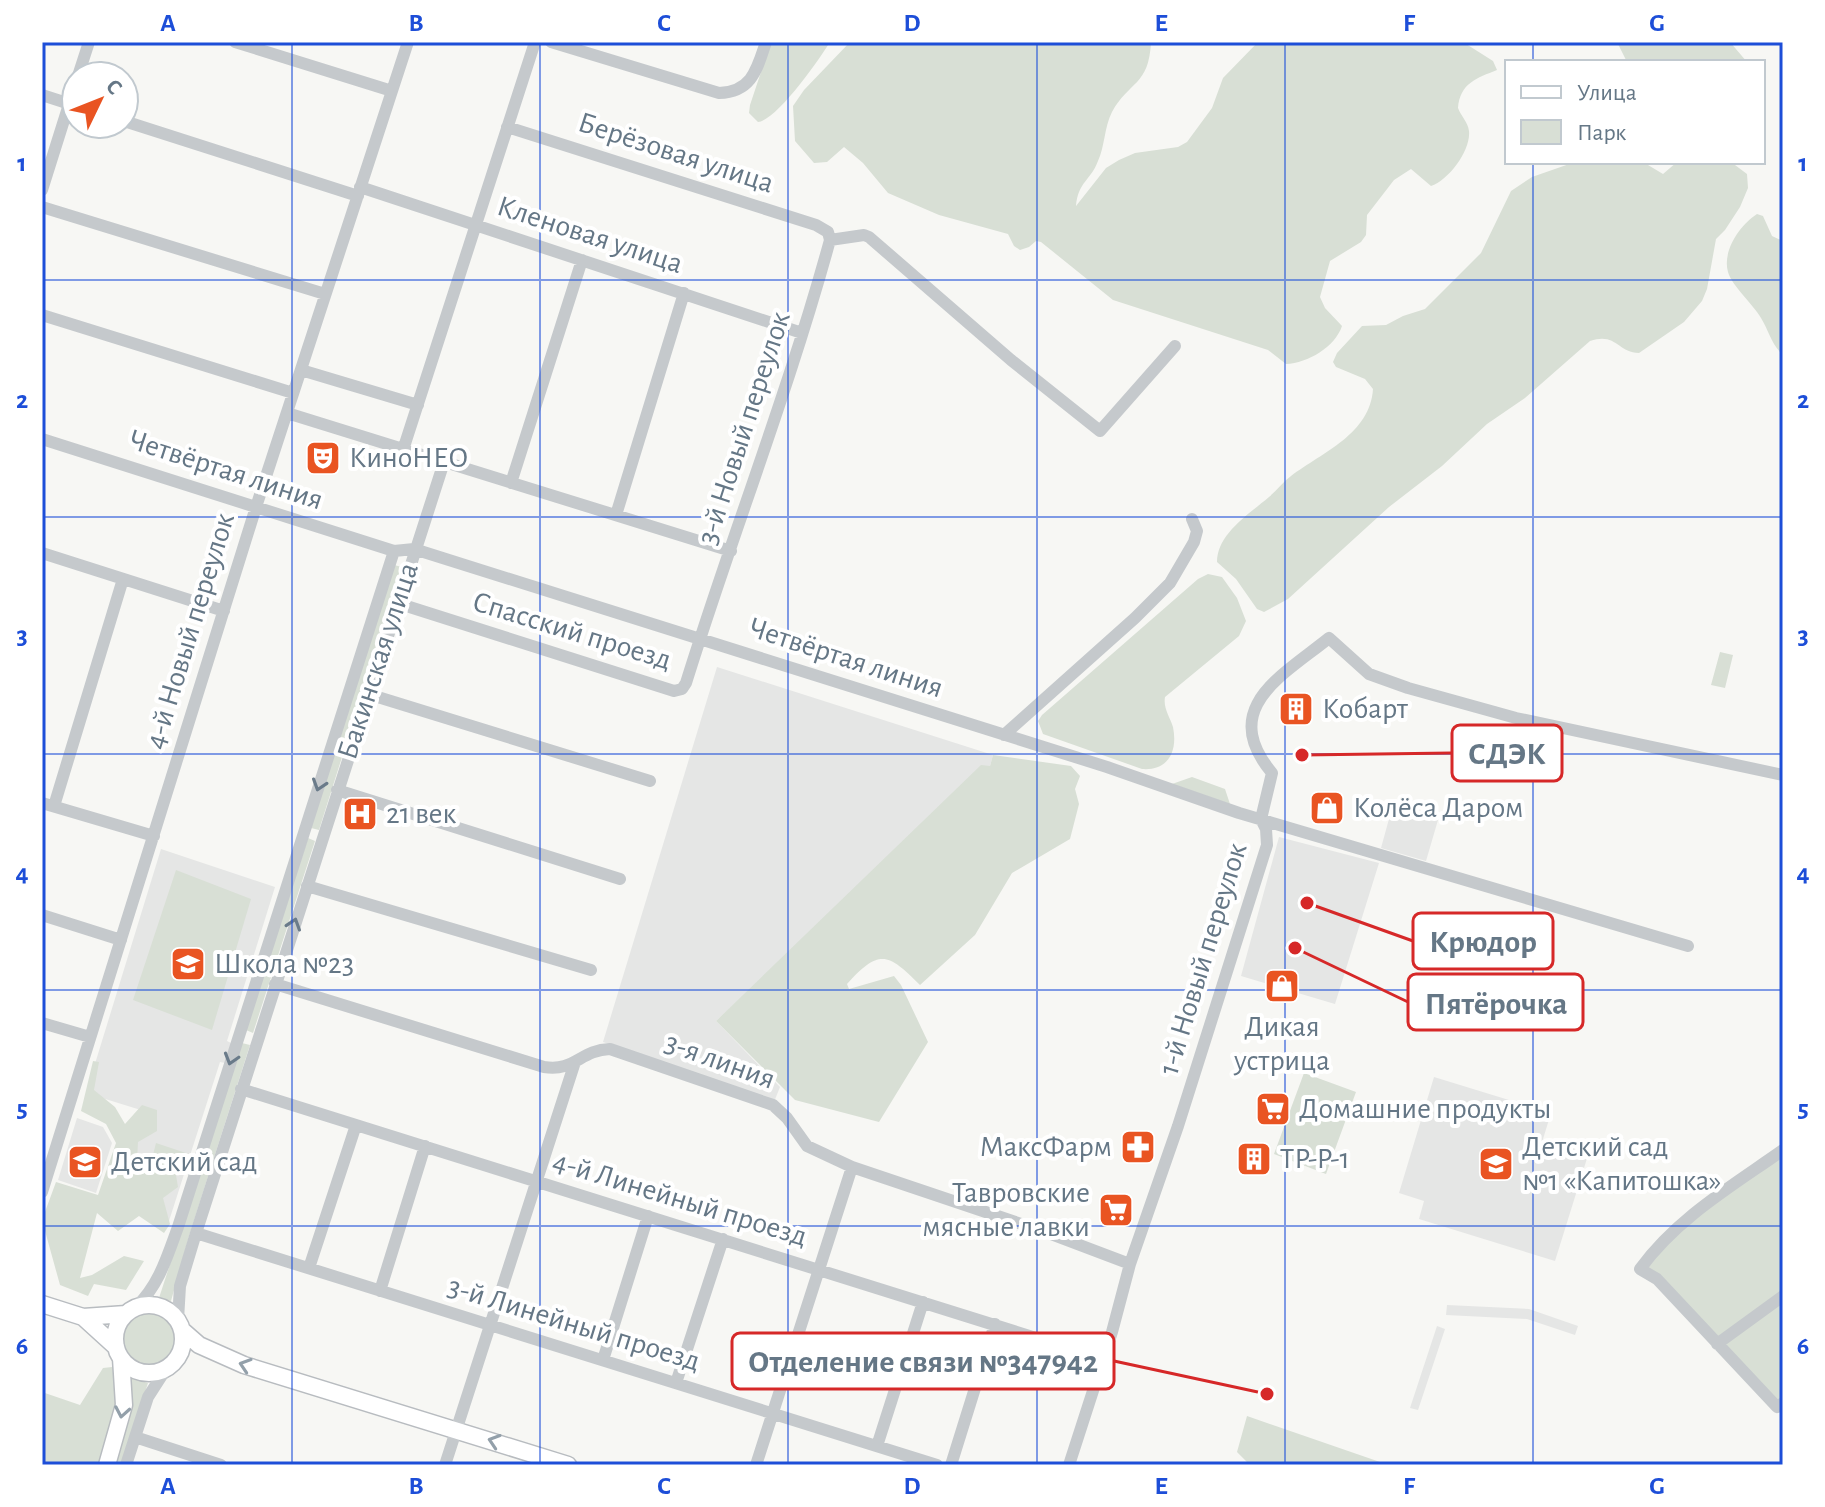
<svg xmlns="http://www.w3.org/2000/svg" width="1825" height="1507" font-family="'Alegreya Sans',sans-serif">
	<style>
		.built { fill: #e5e6e5 }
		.green { fill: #d8dfd5 }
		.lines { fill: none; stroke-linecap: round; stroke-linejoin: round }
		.major-casing { stroke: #b8bcc0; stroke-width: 19 }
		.minor { stroke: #c5c9cc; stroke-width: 12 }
		.major { stroke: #fff; stroke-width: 16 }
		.oneway { stroke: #6a7b8a }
		.oneway2 { stroke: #93a0aa }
		.grid { fill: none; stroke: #1d4ed8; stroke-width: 2; stroke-opacity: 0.55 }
		.labels { text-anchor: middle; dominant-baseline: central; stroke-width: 8; stroke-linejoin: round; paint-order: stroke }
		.street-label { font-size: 30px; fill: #657786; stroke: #fff }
		.poi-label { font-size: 30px; fill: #657786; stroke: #fff; text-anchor: start }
		.leader { fill: none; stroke: #d62828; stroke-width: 3 }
		.callout-dot { fill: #d62828; stroke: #fff; stroke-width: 3 }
		.callout { fill: #fff; stroke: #d62828; stroke-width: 3 }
		.callout-label { font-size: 32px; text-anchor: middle; font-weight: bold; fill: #657786 }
		.neatline { fill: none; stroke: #1d4ed8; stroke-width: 3 }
		.grid-label { font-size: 26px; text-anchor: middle; font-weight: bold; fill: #1d4ed8 }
	</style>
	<rect width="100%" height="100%" fill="#f7f7f4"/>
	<path class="built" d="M717,667L993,755L990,766L716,1021L780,1087L774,1102L603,1042Z
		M1392,808L1438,820L1426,861L1381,848Z
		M1279,837L1379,863L1335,1004L1241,976Z
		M161,849L275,887L227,1041L231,1043L225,1063L220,1062L169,1221L116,1204L144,1111L86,1093Z
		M1434,1077L1551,1113L1543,1139L1589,1152L1555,1261L1419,1219L1424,1201L1399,1193Z
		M77,1118L103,1127L112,1143L96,1193L58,1180Z
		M1447,1305L1529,1309L1578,1326L1575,1335L1527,1319L1446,1315Z
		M1437,1326L1445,1329L1418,1410L1410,1408Z"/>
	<path class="green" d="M771,42H830C819,60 777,120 758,122L749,113L750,105Z
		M850,42H1151C1149,86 1129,81 1112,112C1104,128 1105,146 1098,161C1091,180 1078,182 1076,206L1106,168L1119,160L1135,153L1178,147L1187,142L1212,108L1223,78L1258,42H1463L1493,61L1497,70C1477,78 1460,83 1458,108C1461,116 1468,122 1469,131C1471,150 1449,180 1431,186L1411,169L1394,180L1367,215L1366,235L1361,242L1330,261L1320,297L1325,308L1342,326C1335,347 1308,363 1286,364L1268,350L1113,300L1041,242L1036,241L1029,247L1020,250L1014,246L1008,234L939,215L888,193L863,163L844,147L827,162L814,163L795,141L793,106L804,90Z
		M1617,42H1730L1747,62H1627Z
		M1575,162H1643L1663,174L1677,162H1731L1747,174L1748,188L1740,207L1725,230L1716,239L1707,289L1702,301L1684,322L1639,353C1617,352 1616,332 1590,341L1525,398L1487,424L1442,466L1389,507L1288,599L1264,612L1257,609L1236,579L1217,562C1217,534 1249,514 1269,497C1277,490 1283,482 1291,476C1323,452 1370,434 1373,389L1365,379L1336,367L1333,362L1337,353L1362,326L1386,325L1403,316L1425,309L1481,253L1511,191L1532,177Z
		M1757,214L1763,216L1772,236L1783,241V355C1771,344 1769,331 1761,318C1753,304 1732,286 1728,272C1722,251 1740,225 1757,214Z
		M394,565L402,567L319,830L311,828Z
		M1208,574L1222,577L1237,598L1246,621L1239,636L1165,697C1163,708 1170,717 1173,727C1178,752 1168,771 1142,769L1043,734L1038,721L1042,715L1198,579Z
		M1720,652L1733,655L1725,688L1711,685Z
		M993,755L1071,766L1080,776L1075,789L1079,804L1070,839L1012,873L975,935L920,985C889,954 880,947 847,984L849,989L894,976L901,985L928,1042L879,1122L795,1100L716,1021L981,765L990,766Z
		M1192,777L1225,789L1230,804L1172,784Z
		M308,838L315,841L253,1033L246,1030Z
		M176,870L251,899L212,1030L133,1000Z
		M242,1043L250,1045L189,1236L171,1301L159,1298Z
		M93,1061L99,1062L94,1090L115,1107L125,1124L142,1105L157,1110V1131L138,1142L137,1161L151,1163L156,1143L189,1154L175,1169L178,1187L163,1198L170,1224L164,1233L139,1216L118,1231L97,1213L80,1278L92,1275L124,1256L144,1261L126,1290L94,1284L88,1296L60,1285L42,1220L56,1182L98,1195L116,1143L106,1124L81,1111Z
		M1304,1073L1356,1092L1326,1174L1274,1154Z
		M1783,1150V1408L1641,1268L1677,1226Z
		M121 1339a28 28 0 1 1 56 0a28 28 0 1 1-56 0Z
		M121,1366L124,1387L107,1465H42V1392L80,1405L103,1368Z
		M128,1377L148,1383L121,1465H112Z
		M1247,1416L1380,1462L1379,1465H1250L1237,1452Z"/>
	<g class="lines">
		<g class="major-casing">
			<path id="major" d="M42,1304L83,1317L126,1314
				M115 1339a34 34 0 1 1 68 0a34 34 0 1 1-68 0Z
				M83,1317L116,1347
				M183,1331L199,1345L244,1365L568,1465
				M107,1465L124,1405L121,1358"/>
		</g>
		<path class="minor" d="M235,42L392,91
			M551,42L719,93C752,92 757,69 766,42
			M78,76L89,42
			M42,95L76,106
			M124,121L358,196
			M360,187L802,333
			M42,190L76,82
			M42,207L325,294
			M830,240L864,235L869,237L1011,360L1100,431L1175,346
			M42,315L293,393
			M301,370L418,405
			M287,413L731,551
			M42,439L394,551L414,549L1107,767L1239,813L1688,946
			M403,450L535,42
			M511,483L582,260
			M616,515L684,293
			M42,553L224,611
			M397,603L674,691L682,689L686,683C732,535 789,390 830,240L828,232L816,225L507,127
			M368,694L650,781
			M1004,735L1135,618L1170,583L1194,542L1197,531L1192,519
			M337,790L620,879
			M42,803L154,836
			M54,806L123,579
			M307,886L591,970
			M42,915L121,940
			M275,984L544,1067C575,1072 580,1050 610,1049L773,1105L787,1118L807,1146L852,1167L1048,1233L1130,1264
			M42,1023L90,1037
			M241,1089L1103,1359
			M1783,1150C1732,1186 1677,1218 1640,1269L1657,1279L1777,1407L1783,1403
			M42,1192L256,507L408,42
			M196,1233L937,1465
			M309,1268L356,1125
			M380,1291L425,1146
			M136,1307C159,1285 167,1257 178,1227L394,551
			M178,1320L180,1286L196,1233L444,462
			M1717,1344L1783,1296
			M603,1360L648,1216
			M676,1383L723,1239
			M135,1437L221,1465
			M877,1446L923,1302
			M126,1465L148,1397L166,1369
			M445,1465L575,1062
			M756,1465L852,1167
			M951,1465L995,1324
			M1069,1465L1112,1332L1130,1264L1178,1126L1267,845L1266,829L1261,819L1272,773C1218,708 1282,676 1329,638L1369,674L1408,688L1516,718L1783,775"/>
		<use href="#major" class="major"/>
	</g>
	<defs><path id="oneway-chevron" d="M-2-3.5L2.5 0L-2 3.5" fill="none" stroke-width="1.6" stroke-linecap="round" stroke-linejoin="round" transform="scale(2)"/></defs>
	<g class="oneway">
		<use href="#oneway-chevron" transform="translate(319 785) rotate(108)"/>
		<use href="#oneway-chevron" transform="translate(294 924) rotate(-72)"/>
		<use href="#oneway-chevron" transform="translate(231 1059) rotate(107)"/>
	</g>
	<g class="oneway2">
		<use href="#oneway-chevron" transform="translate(245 1365) rotate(-162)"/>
		<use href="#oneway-chevron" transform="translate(122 1412) rotate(100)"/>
		<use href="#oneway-chevron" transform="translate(494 1441) rotate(-162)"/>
	</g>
	<path class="grid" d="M292,42V1465M540,42V1465M788,42V1465M1037,42V1465M1285,42V1465M1533,42V62M1533,162V1465M42,280H1783M42,517H1783M42,754H1783M42,990H1783M42,1226H1783"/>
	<defs>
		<g id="theatre-square" transform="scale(1.8)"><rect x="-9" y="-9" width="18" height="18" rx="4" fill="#e95422" stroke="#fff"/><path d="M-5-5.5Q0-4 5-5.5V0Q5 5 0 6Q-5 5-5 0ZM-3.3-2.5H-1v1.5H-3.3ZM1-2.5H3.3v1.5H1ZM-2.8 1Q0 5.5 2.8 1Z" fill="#fff"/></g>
		<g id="building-square" transform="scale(1.8)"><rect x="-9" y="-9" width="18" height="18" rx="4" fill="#e95422" stroke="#fff"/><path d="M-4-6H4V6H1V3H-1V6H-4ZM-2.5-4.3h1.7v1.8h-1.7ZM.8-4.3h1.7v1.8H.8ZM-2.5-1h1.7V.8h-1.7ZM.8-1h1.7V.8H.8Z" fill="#fff"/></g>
		<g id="shop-square" transform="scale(1.8)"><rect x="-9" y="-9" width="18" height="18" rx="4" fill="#e95422" stroke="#fff"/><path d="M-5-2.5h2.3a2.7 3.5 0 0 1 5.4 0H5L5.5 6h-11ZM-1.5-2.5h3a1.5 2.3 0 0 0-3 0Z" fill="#fff"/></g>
		<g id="hospital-square" transform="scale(1.8)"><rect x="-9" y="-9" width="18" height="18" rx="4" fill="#e95422" stroke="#fff"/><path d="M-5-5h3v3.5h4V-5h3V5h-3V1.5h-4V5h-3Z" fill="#fff"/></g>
		<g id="school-square" transform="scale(1.8)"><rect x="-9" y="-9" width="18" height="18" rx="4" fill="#e95422" stroke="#fff"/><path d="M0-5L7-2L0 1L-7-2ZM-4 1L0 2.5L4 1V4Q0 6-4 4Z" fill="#fff"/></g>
		<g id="supermarket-square" transform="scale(1.8)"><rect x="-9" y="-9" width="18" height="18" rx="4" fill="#e95422" stroke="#fff"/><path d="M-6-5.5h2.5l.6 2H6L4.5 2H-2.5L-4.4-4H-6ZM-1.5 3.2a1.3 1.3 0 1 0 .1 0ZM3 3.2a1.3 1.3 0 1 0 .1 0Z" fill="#fff"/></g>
		<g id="pharmacy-square" transform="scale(1.8)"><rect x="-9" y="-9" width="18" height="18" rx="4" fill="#e95422" stroke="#fff"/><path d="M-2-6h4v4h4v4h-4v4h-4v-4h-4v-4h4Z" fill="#fff"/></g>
	</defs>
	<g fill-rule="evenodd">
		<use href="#theatre-square" x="323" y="458"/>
		<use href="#building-square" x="1296" y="709"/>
		<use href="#shop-square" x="1327" y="808"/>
		<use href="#hospital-square" x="360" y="814"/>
		<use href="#school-square" x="188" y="964"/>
		<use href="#shop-square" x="1282" y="986"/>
		<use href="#supermarket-square" x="1273" y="1109"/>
		<use href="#pharmacy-square" x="1138" y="1147"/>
		<use href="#building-square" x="1254" y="1159"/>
		<use href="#school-square" x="85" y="1162"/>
		<use href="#school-square" x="1496" y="1164"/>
		<use href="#supermarket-square" x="1116" y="1210"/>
	</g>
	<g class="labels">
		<g class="street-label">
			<text transform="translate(676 153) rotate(18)">Берёзовая улица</text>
			<text transform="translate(590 235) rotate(18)">Кленовая улица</text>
			<text transform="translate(744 428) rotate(-72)">3-й Новый переулок</text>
			<text transform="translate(226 470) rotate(18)">Четвёртая линия</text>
			<text transform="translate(190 631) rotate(-73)">4-й Новый переулок</text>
			<text transform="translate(572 631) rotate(17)">Спасский проезд</text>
			<text transform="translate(846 658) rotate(18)">Четвёртая линия</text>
			<text transform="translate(378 661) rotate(-72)">Бакинская улица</text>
			<text transform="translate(1203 959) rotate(-73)">1-й Новый переулок</text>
			<text transform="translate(720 1061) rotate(20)">3-я линия</text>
			<text transform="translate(680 1199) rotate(17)">4-й Линейный проезд</text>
			<text transform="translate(574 1324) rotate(17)">3-й Линейный проезд</text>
		</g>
		<g class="poi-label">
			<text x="349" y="458">КиноНЕО</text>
			<text x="1322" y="709">Кобарт</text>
			<text x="1353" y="808">Колёса Даром</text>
			<text x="386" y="814">21 век</text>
			<text x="214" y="964">Школа №23</text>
			<text x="1282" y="1027" text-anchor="middle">Дикая<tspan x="1282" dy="34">устрица</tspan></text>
			<text x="1299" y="1109">Домашние продукты</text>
			<text x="1112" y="1147" text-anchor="end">МаксФарм</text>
			<text x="1522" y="1147">Детский сад<tspan x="1522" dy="34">№1 «Капитошка»</tspan></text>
			<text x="1280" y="1159">ТР-Р-1</text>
			<text x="111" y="1162">Детский сад</text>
			<text x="1090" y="1193" text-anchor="end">Тавровские<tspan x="1090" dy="34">мясные лавки</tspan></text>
		</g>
	</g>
	<path class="leader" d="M1302 755L1452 753M1307 903L1413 941M1295 948L1408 1002M1267 1394L1114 1361"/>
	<g class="callout-dot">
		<circle cx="1302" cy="755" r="8"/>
		<circle cx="1307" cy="903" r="8"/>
		<circle cx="1295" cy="948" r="8"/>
		<circle cx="1267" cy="1394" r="8"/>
	</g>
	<g class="callout">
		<rect x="1452" y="725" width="110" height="56" rx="8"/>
		<rect x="1413" y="913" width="140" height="56" rx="8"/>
		<rect x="1408" y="974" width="175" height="56" rx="8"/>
		<rect x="732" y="1333" width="382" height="56" rx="8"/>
	</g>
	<g class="callout-label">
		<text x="1507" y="764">СДЭК</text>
		<text x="1483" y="952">Крюдор</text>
		<text x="1496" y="1014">Пятёрочка</text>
		<text x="923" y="1372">Отделение связи №347942</text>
	</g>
	<rect width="1825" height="1507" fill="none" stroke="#ffffff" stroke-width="88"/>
	<rect x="1505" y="60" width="260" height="104" fill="#ffffff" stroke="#c1c9cf" stroke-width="2"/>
	<rect x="1521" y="86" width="40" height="12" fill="#ffffff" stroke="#c1c9cf" stroke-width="2"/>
	<text x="1577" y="100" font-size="24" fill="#657786">Улица</text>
	<rect x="1521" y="120" width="40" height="24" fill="#d8dfd5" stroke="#c1c9cf" stroke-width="2"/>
	<text x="1577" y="140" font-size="24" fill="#657786">Парк</text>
	<g transform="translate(100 100) rotate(47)"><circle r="38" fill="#ffffff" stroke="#c1c9cf" stroke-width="2"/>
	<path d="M0-6L14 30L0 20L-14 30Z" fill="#e95422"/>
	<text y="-12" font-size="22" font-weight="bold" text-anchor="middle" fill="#657786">С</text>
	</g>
	<rect x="44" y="44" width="1737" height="1419" class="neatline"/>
	<g class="grid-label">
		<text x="168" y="31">A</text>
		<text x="416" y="31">B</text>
		<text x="664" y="31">C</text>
		<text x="912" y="31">D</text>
		<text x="1161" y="31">E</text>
		<text x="1409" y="31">F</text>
		<text x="1657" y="31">G</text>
		<text x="22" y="171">1</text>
		<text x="1803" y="171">1</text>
		<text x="22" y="408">2</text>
		<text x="1803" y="408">2</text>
		<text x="22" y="644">3</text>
		<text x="1803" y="644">3</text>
		<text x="22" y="881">4</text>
		<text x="1803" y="881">4</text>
		<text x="22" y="1117">5</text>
		<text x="1803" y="1117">5</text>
		<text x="22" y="1354">6</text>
		<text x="1803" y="1354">6</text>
		<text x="168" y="1494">A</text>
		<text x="416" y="1494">B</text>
		<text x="664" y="1494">C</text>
		<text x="912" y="1494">D</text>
		<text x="1161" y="1494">E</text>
		<text x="1409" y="1494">F</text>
		<text x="1657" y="1494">G</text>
	</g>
</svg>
